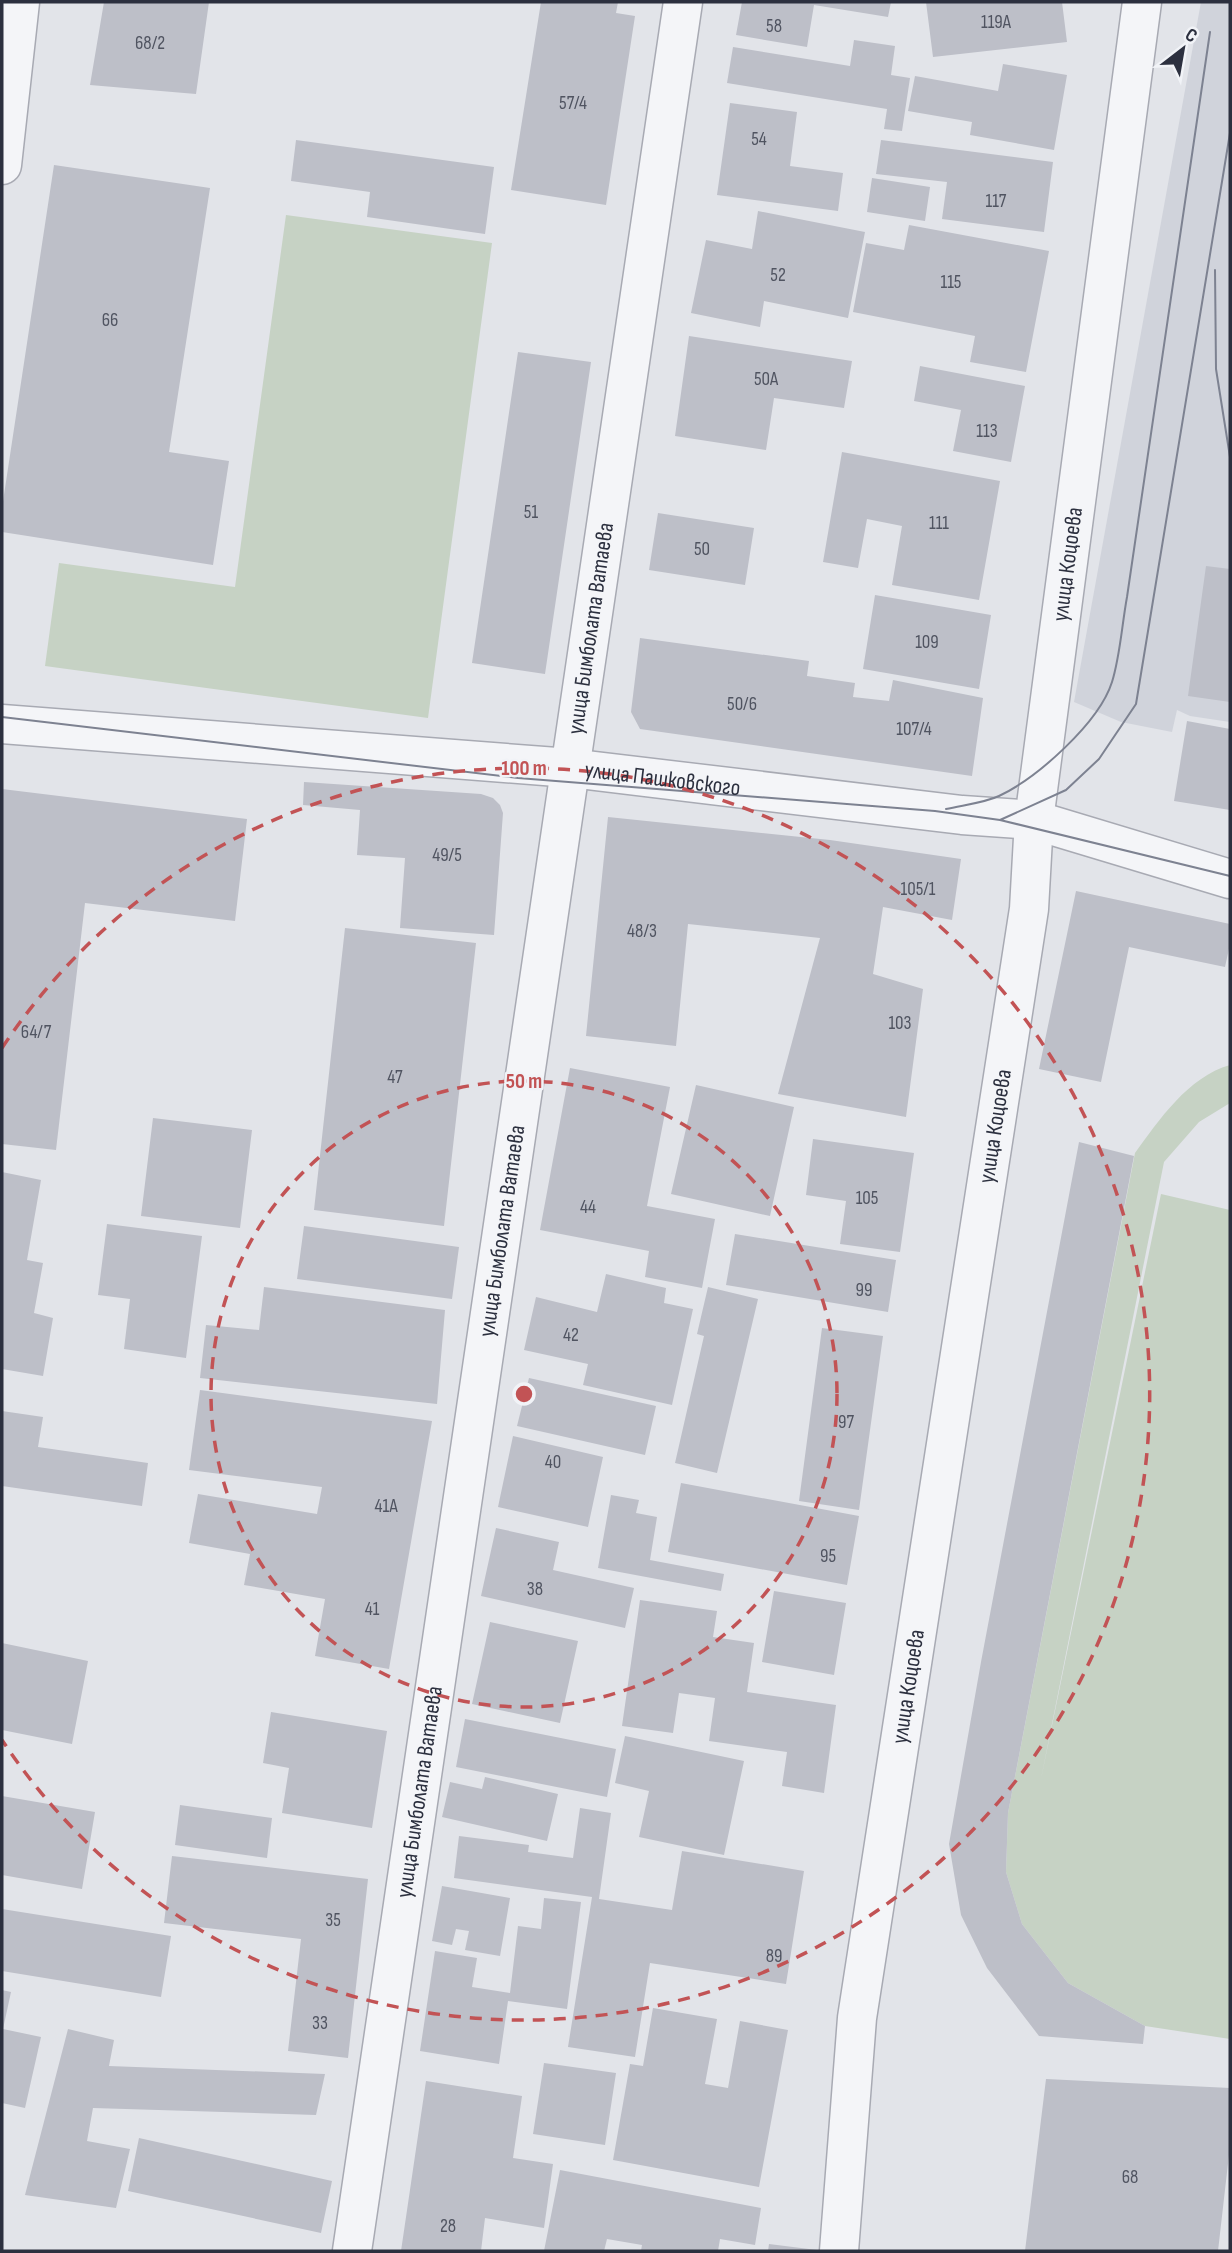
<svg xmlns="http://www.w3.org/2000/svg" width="1232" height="2253" font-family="'Sofia Sans Condensed',sans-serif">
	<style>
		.built { fill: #d0d3db }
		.green { fill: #c6d2c4 }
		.building { fill: #bdbfc8 }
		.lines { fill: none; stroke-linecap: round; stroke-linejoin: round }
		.minor-casing { stroke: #a8aab3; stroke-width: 41 }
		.minor { stroke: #f4f5f8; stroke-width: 38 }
		.tram { stroke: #7d8291; stroke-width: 2 }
		.ring { fill: none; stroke: #c25355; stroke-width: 3.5; stroke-dasharray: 12 9 }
		.labels { text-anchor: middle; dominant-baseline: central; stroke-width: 5; stroke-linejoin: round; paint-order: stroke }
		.number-label { font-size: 19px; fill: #505461 }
		.street-label { font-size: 23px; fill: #2c303f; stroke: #f1f3f7 }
		.centre { fill: #c25355; stroke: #f1f3f7; stroke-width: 3.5 }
		.ring-label { font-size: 21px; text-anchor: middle; font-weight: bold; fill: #c25355; stroke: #f1f3f7; stroke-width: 5; stroke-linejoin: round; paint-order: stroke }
	</style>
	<rect width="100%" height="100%" fill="#e2e4e9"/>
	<path class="built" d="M1201,2H1230V722L1190,716L1177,710L1172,732L1121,722L1074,702Z"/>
	<path class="green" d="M286,215L492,243L428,718L45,666L59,563L235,587Z
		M1230,1065V1103L1199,1122L1164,1162L1041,1779L1161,1194L1230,1210V2039L1145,2026L1068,1983L1022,1924L1006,1872L1008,1813L1135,1153C1159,1120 1188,1077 1230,1065Z"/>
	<path class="building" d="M104,2H209L196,94L90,85Z
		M541,2H618L616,13L635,16L606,205L511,190Z
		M742,2H891L888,17L814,5L807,47L736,35Z
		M926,2H1062L1067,42L933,57Z
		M854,40L895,46L891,75L910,78L902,131L884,129L887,109L727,83L733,47L850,66Z
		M1003,64L1067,75L1054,150L970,135L972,122L908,111L915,76L998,91Z
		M730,103L797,112L790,166L843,173L838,211L717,195Z
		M296,140L494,167L485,234L367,217L370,192L291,181Z
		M881,140L1053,162L1044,232L942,219L947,182L876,174Z
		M54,165L210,188L169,452L229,461L213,565L2,532V508Z
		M872,178L930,187L925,221L867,212Z
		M758,211L865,232L848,318L764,301L760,327L691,313L706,240L752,249Z
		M909,225L1049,251L1026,372L970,362L975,336L853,312L866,243L904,250Z
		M689,336L852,361L844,408L774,398L766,450L675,436Z
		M518,352L591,362L545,674L472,663Z
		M920,366L1025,386L1011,462L953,451L961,410L914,401Z
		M842,452L1000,481L979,600L892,585L902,526L867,519L858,568L823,562Z
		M658,513L754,528L745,585L649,570Z
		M1206,566L1230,569V702L1188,696Z
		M875,595L991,615L979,689L863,669Z
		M640,638L809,661L807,676L855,683L853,697L889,701L893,680L983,698L972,776L640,729L631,712Z
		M1187,721L1230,729V810L1174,801Z
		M304,782L481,794L493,798L500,805L503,813L494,935L400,928L405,858L357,855L360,810L303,805Z
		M2,789L247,819L235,921L85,903L56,1150L2,1144Z
		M608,817L830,840L961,859L952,920L883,907L873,974L923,989L906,1117L778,1094L820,938L688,924L676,1046L586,1036Z
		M1076,891L1230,924V944L1225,967L1129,947L1101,1082L1039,1069Z
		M345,928L476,943L444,1226L314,1210Z
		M570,1068L670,1087L647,1206L715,1219L702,1288L645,1277L649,1251L540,1230Z
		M696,1085L794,1107L770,1216L671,1194Z
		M153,1118L252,1130L240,1228L141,1216Z
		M813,1139L914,1153L900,1252L840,1244L846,1201L806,1195Z
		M1079,1142L1134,1156L1008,1813L1006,1872L1022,1924L1068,1983L1145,2026L1143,2044L1039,2036L987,1968L961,1915L949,1844L981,1662Z
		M2,1172L41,1180L27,1260L43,1263L34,1313L53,1318L43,1376L2,1369Z
		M107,1224L202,1236L186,1358L124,1349L130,1299L98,1295Z
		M304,1226L459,1247L452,1299L297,1279Z
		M735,1234L896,1260L888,1312L726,1285Z
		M606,1274L666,1288L664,1303L693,1309L672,1405L583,1385L588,1364L524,1350L536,1297L597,1312Z
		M264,1287L445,1310L437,1404L200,1378L206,1325L259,1330Z
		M708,1287L758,1299L717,1473L675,1463L704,1336L697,1334Z
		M822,1328L883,1336L859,1510L799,1501Z
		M529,1378L656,1406L645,1455L517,1426Z
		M200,1390L432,1421L389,1669L315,1656L325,1599L244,1585L250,1554L189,1543L198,1494L317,1514L322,1487L189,1470Z
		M2,1411L43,1417L38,1447L148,1463L142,1506L2,1486Z
		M513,1436L603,1457L588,1527L498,1507Z
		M681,1483L859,1516L847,1585L668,1552Z
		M611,1495L639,1500L636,1513L657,1517L650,1560L724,1574L721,1591L598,1568Z
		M496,1528L559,1542L553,1570L634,1588L625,1628L481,1596Z
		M774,1591L846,1603L834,1675L762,1662Z
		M640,1600L717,1611L713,1637L754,1643L747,1692L836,1705L824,1793L782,1786L787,1752L709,1741L715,1698L679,1693L673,1733L622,1726Z
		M490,1622L578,1641L560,1723L472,1704Z
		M2,1643L88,1661L72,1744L2,1730Z
		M271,1712L387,1731L372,1828L282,1813L289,1768L263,1763Z
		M465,1719L616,1749L607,1797L456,1767Z
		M625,1736L744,1761L724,1855L639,1837L649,1791L615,1783Z
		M485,1777L558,1794L547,1841L442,1817L450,1782L482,1789Z
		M2,1796L95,1812L82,1889L2,1875Z
		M180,1805L272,1818L267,1858L175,1845Z
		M580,1808L611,1813L599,1899L672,1910L682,1851L804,1871L786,1984L650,1963L635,2057L568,2047L592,1897L454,1878L459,1836L529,1845L528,1852L573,1858Z
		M172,1856L368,1879L348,2058L288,2051L301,1939L164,1923Z
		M442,1886L510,1898L500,1956L465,1950L469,1931L456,1929L452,1945L432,1941Z
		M544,1898L581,1902L567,2009L508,2001L499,2064L420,2051L435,1951L477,1958L472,1987L510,1993L518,1926L541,1929Z
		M2,1909L171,1936L161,1997L2,1971Z
		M2,1990L11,1992L3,2029L41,2037L25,2108L2,2103Z
		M653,2008L717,2019L705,2084L728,2088L740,2021L788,2030L759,2187L613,2160L630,2064L643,2066Z
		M68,2029L114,2040L109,2066L325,2074L316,2115L93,2108L87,2141L130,2149L116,2208L25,2195Z
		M544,2063L616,2073L605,2145L533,2134Z
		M1046,2079L1230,2088V2146L1218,2251H1025Z
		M426,2081L522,2096L513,2158L553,2164L544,2228L485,2218L481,2251H401Z
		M139,2138L332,2181L321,2233L128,2191Z
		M560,2170L761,2208L755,2245L720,2239L718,2251H641L642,2245L607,2239L604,2251H544Z
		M769,2244L817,2250V2251H768Z"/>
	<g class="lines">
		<g class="minor-casing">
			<g id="minor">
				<path d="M2,165L20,2"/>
				<path id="s1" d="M2,724L570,768L962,815L1034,820L1230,879"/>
				<path id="s2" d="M352,2251L683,2"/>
				<path id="s3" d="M839,2251L857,2018L1029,909L1034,820L1142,2"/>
			</g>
		</g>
		<use href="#minor" class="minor"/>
		<path class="tram" d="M1215,270L1216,369L1230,457
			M2,717L518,778L935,811L1000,820L1230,876
			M946,809C963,805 984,803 999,796C1037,778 1099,723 1112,682C1120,657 1122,624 1127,597L1210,32
			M1000,820L1066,790L1099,759L1136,704L1230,133"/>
	</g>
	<g class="ring">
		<circle cx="524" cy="1394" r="313"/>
		<path d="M2 1048A626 626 0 1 1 2 1740"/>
	</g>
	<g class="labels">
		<g class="number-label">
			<text x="996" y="22">119А</text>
			<text x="774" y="26">58</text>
			<text x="150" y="43">68/2</text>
			<text x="573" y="103">57/4</text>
			<text x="759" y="139">54</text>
			<text x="996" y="201">117</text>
			<text x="778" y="275">52</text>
			<text x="951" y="282">115</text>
			<text x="110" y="320">66</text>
			<text x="766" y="379">50А</text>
			<text x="987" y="431">113</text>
			<text x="531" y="512">51</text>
			<text x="939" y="523">111</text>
			<text x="702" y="549">50</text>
			<text x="927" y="642">109</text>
			<text x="742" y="704">50/6</text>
			<text x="914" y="729">107/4</text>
			<text x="447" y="855">49/5</text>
			<text x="918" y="889">105/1</text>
			<text x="642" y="931">48/3</text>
			<text x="900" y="1023">103</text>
			<text x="36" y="1032">64/7</text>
			<text x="395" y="1077">47</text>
			<text x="867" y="1198">105</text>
			<text x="588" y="1207">44</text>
			<text x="864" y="1290">99</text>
			<text x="571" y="1335">42</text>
			<text x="846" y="1422">97</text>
			<text x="553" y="1462">40</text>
			<text x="386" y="1506">41А</text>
			<text x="828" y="1556">95</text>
			<text x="535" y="1589">38</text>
			<text x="372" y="1609">41</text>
			<text x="333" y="1920">35</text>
			<text x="774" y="1956">89</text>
			<text x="320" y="2023">33</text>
			<text x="1130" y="2177">68</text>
			<text x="448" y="2226">28</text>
		</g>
		<g class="street-label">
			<text stroke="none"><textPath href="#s3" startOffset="1703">улица Коцоева</textPath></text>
			<text stroke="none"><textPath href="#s2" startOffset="1640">улица Бимболата Ватаева</textPath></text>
			<text stroke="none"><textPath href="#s1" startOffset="663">улица Пашковского</textPath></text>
			<text stroke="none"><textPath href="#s3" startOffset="1136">улица Коцоева</textPath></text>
			<text stroke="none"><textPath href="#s2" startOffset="1031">улица Бимболата Ватаева</textPath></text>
			<text stroke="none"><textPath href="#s3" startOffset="569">улица Коцоева</textPath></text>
			<text stroke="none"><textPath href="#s2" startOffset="464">улица Бимболата Ватаева</textPath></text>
		</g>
	</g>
	<circle cx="524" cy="1394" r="10" class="centre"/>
	<g class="ring-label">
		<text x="524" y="775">100 m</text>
		<text x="524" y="1088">50 m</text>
	</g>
	<rect width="1232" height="2253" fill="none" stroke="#2c303f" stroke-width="7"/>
	<g transform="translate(1183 49) rotate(31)" stroke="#f1f3f7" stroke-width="5" paint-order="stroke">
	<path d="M0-5L12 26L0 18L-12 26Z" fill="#2c303f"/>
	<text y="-10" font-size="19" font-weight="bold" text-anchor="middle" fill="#2c303f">С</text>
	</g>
</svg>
